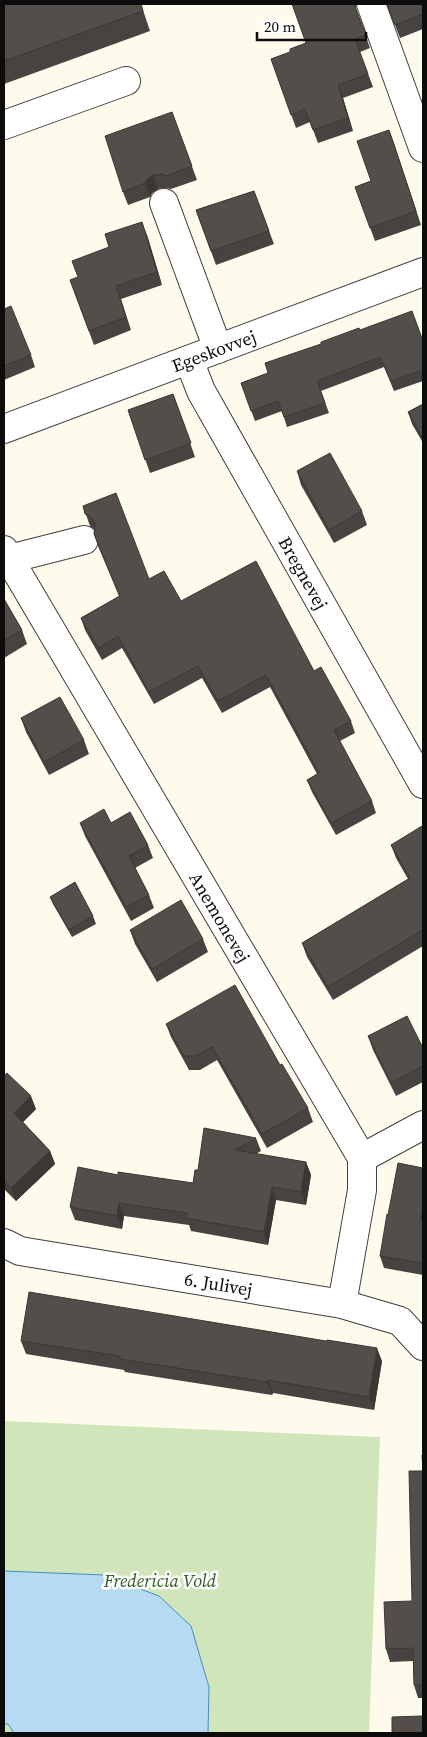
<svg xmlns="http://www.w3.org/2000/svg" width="427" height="1737" font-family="'Source Serif 4',serif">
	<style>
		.green { fill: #d0e5ba }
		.water { fill: #b6daf1; stroke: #438ec2 }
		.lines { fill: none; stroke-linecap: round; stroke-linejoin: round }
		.minor-casing { stroke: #3f3f3f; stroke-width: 30 }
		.minor { stroke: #fff; stroke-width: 28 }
		.wall { fill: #484340 }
		.shaded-wall { fill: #3b3734 }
		.building { fill: #544e4a; stroke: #3b3734 }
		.labels { text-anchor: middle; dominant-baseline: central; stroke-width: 5; stroke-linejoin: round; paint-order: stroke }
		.street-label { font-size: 18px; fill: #0c0c0c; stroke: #fff }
		.park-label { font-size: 18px; font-style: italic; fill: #2e5e22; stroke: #fff }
	</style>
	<rect width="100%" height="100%" fill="#fefbed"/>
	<path class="green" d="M4,1421L380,1437L369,1733H4Z"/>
	<path class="water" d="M4,1571L103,1575L159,1596L191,1626L209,1687L208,1733H14L8,1724H4Z"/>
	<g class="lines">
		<g class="minor-casing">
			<g id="minor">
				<path d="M371,4L423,148"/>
				<path d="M4,125L126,81"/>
				<path d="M164,203L218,349"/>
				<path id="s1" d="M189,360L201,391L423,784"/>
				<path id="s2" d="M4,429L423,272"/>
				<path id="s3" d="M4,550L362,1158V1190L342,1304"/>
				<path d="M9,559L84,540"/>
				<path d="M362,1158L423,1125"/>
				<path id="s4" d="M4,1243L20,1251L342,1304L400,1321L423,1346"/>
			</g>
		</g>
		<use href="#minor" class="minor"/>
	</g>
	<path class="wall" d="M4,4H141L150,31L4,84Z
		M292,4H356V9L370,48L360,52L373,87L343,98L353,131L318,143L310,122L296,128L271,59L290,52L306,43Z
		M387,4H423V29L400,38Z
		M172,112L197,180L171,189L166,188L158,189L152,193L150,197L128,205L123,192Z
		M389,130L421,225L375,241L355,187L371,181Z
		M254,191L274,244L216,265L196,210Z
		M147,235L162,285L121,299L131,330L94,345L70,280L78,277Z
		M4,309L31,355L35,367L4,380Z
		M360,330L423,341V381L394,391L384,367L321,391L329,413L287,427L282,411L255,421L241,383L268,373Z
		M173,394L195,457L150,473L128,410Z
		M423,404V443L412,424L408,412Z
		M297,471L362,511L367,525L334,543L301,485Z
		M83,506L149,579L181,601L314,671L351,721L355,733L340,741L372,801L376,813L336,835L312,792L307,780L317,774L270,687L222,713L202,678L154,704L122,648L102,660L85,630L81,618L119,596L98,546L94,534V529L90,526Z
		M4,599L22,630L27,644L4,658Z
		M21,718L84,740L89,754L49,775L26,732Z
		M80,823H111L148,845L153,858L135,868L149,895L154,908L131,921L85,836Z
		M423,828V946L333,1000L307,957L302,943L408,879L396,858L391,845Z
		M50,897L93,916L96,924L72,937L53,904Z
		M130,930L203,939L208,952L157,982L135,944Z
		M166,1024L280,1065L308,1108L313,1122L267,1148L217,1060L200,1070H189L171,1037Z
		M368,1036L423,1048V1082L396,1096L373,1050Z
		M4,1076L36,1109L23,1122L50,1151L55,1164L16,1201L4,1189Z
		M256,1138L261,1151L256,1154L306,1162L311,1175L306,1205L276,1200L268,1245L191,1231L189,1225L124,1216L122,1229L75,1220L70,1207L118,1175L193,1183L198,1170Z
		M423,1168V1275L384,1268L380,1256L388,1215Z
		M21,1341L382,1361L374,1410L273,1393L272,1395L125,1372L124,1370L26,1354Z
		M423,1455V1698H418L414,1685L413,1661L390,1662L386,1649L412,1601L423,1471Z"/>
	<path class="shaded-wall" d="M338,85L343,98L353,131L348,118Z
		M389,130L394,143L421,225L416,211Z
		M153,175L158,189L152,193L150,197L145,183L147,179Z
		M142,222L147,235L162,285L157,272Z
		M31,1096L36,1109L19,1126L14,1113Z
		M50,1151L55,1164L16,1201L11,1188Z
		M306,1162L311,1175L306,1205L301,1192Z
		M272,1187L276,1200L268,1245L264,1232Z
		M119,1203L124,1216L122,1229L117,1216Z
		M423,1205V1227L421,1220Z
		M377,1348L382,1361L374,1410L369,1397Z
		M268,1380L273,1393L272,1395L267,1382Z"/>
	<path class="building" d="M4,4H141L143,11L4,61Z
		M292,4H354L366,35L355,39L368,74L338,85L348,118L313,130L305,109L291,115L271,59L290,52V49L306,43Z
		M387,4H423V14L395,25Z
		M172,112L192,166L166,176L161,174L153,175L147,179L145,183L123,192L105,136Z
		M389,130L416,211L370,228L355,187L371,181L357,141Z
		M254,191L269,231L211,251L196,210Z
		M142,222L157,272L116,286L126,317L89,331L70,280L78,277L72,261L109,247L105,234Z
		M11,306L31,355L4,366V309Z
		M412,311L423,341V370L391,381L380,357L317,381L325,403L284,417L278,401L251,411L241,383L268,373L265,363L321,344V342L359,328L360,330Z
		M173,394L191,443L145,460L128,410Z
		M423,404V439L408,412Z
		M330,453L362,511L329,530L297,471Z
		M116,493L149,579L164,571L181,601L256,561L314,671L321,667L351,721L334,730L372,801L331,823L307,780L319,773L266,675L218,701L198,666L149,692L118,636L98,648L81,618L120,596L94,534L95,524L91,517L85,514L83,506Z
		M4,599L22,630L4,641Z
		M60,697L84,740L44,762L21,718Z
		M104,809L111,823L130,812L148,845L129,856L149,895L126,907L80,823Z
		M422,826L423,828V930L328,987L302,943L410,878L391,845Z
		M75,882L93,916L69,930L50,897Z
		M181,900L203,939L152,969L130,930Z
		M235,985L280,1065L282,1064L308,1108L262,1134L212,1047L195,1056H184L166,1024Z
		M407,1016L423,1048V1066L391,1083L368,1036Z
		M7,1073L31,1096L14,1113L50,1151L11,1188L4,1181V1076Z
		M204,1128L256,1138L235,1150L306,1162L301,1192L272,1187L264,1232L186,1218L187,1213L119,1203L117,1216L70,1207L78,1167L118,1175V1172L193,1183L195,1170H198Z
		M398,1163L423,1168V1205L421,1220L423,1221V1263L380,1256L387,1214L388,1215Z
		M29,1292L326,1341L327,1340L377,1348L369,1397L268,1380L267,1382L120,1359V1356L21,1341Z
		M422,1455H423V1685H414L413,1648L386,1649L384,1602L412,1601L409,1471H423Z
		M423,1716V1733H392V1717Z"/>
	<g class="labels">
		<g class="street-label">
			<text stroke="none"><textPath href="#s2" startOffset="224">Egeskovvej</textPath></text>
			<text stroke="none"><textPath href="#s1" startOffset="242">Bregnevej</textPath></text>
			<text stroke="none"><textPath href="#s3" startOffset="426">Anemonevej</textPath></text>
			<text stroke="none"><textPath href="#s4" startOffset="219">6. Julivej</textPath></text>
		</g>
		<g class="park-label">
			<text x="160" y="1580">Fredericia Vold</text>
		</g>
	</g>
	<rect width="427" height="1737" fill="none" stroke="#0c0c0c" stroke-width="10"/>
	<path d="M257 32v8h109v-8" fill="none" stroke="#0c0c0c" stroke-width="2.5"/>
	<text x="264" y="32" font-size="15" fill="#0c0c0c" stroke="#ffffff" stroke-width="4" paint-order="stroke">20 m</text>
</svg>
